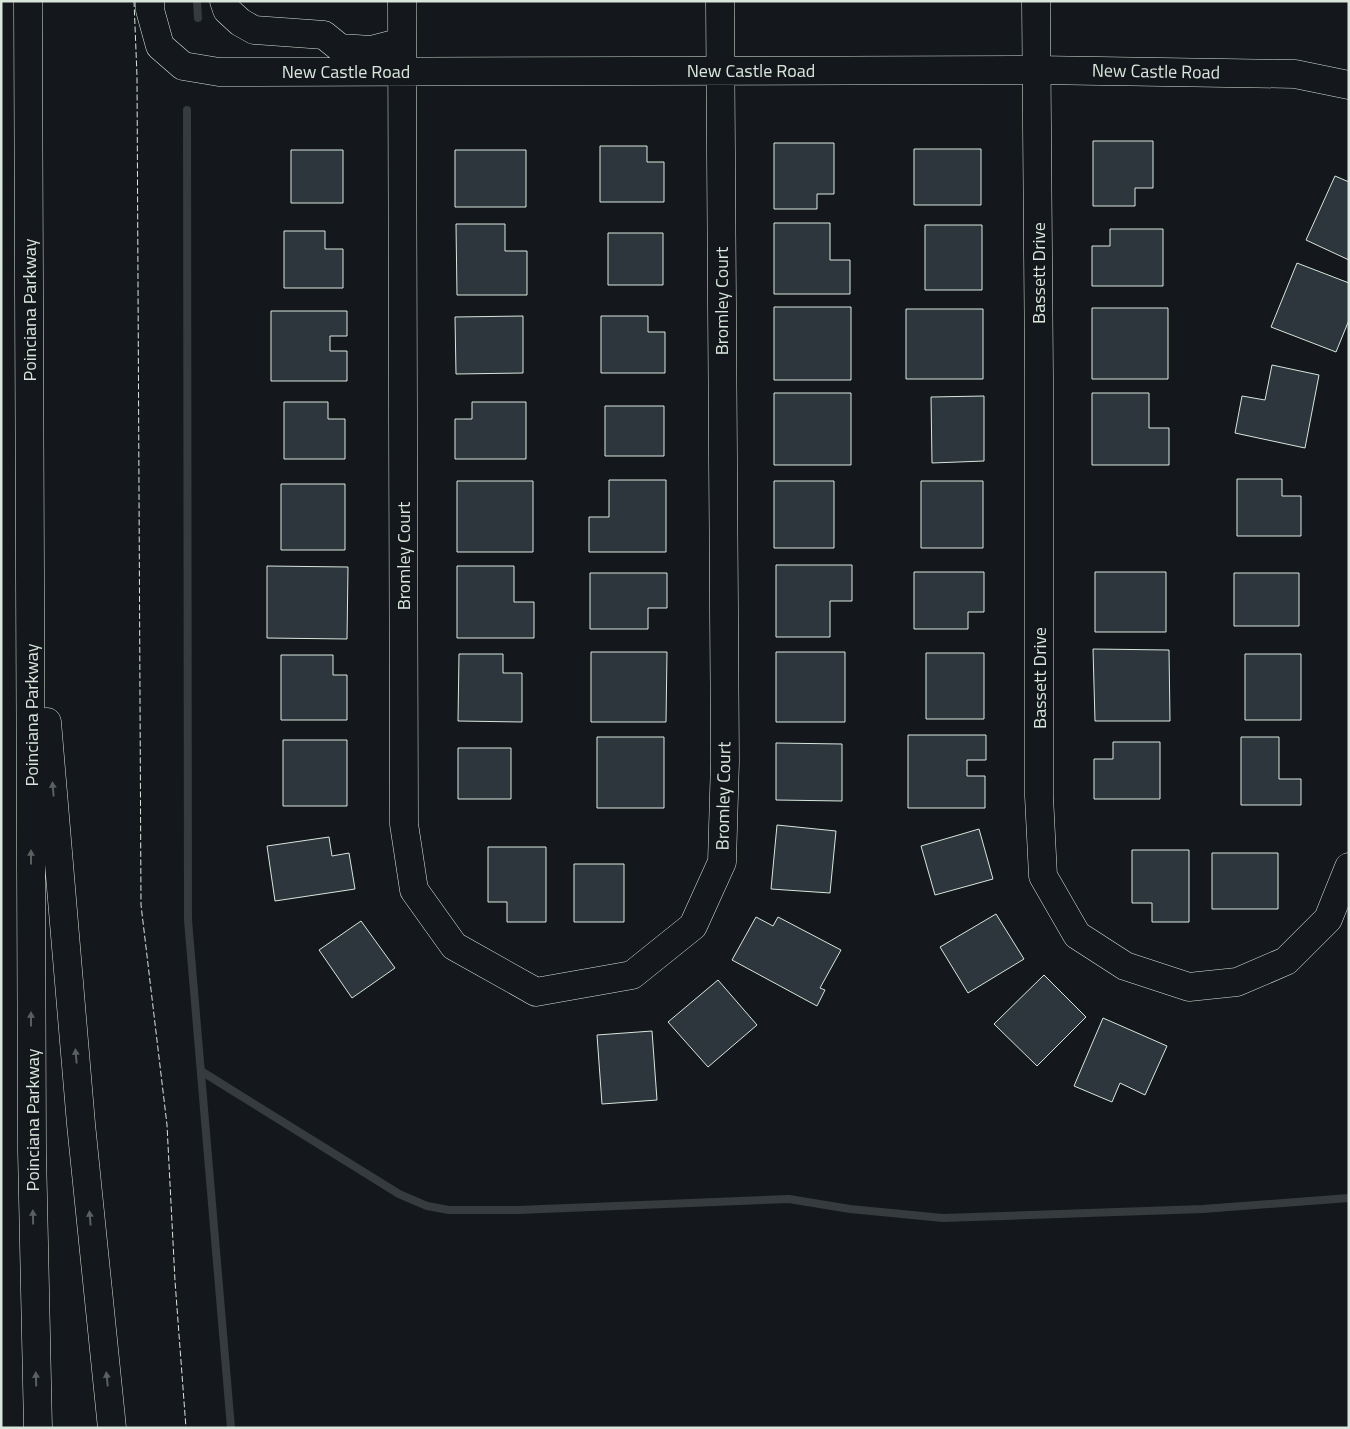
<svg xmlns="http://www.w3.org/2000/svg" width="1350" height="1429" font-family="'Titillium Web',sans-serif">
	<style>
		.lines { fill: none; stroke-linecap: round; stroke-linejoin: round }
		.stream { stroke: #363b3e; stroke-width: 8 }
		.building { fill: #2c363c; stroke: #d8e6dc }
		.minor-casing { stroke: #d8e6dc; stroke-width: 29 }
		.highway-casing { stroke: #d8e6dc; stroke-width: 29 }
		.minor { stroke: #14181c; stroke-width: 28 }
		.highway { stroke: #14181c; stroke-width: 28 }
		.fence { stroke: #d8e6dc; stroke-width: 1; stroke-dasharray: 6 2.5; stroke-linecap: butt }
		.oneway { fill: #59605f }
		.labels { text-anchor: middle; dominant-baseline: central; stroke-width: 4; stroke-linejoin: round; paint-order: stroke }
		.street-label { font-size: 18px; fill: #d8e6dc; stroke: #14181c }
	</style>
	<rect width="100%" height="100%" fill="#14181c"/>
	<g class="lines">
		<path class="stream" d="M197,1L198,18
			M187,110L188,920L231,1428
			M201,1071L399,1194L427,1206L449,1210H518L789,1199L850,1209L943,1218L1203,1209L1349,1198"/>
	</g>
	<path class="building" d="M1093,141H1153V188H1135V206H1093Z
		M774,143H834V194H817V209H774Z
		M600,146H647V162H664V202H600Z
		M914,149H981V205H914Z
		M291,150H343V203H291Z
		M455,150H526V207H455Z
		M1335,176L1349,182V260L1306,240Z
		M774,223H830V260H850V294H774Z
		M456,224H505V251H527V295H457Z
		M925,225H982V290H925Z
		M1110,229H1163V286H1092V246H1110Z
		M284,231H325V249H343V288H284Z
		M608,233H663V285H608Z
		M1297,263L1349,283V320L1336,352L1271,327Z
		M774,307H851V380H774Z
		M1092,308H1168V379H1092Z
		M906,309H983V379H906Z
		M271,311H347V336H330V351H347V381H271Z
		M523,316V373L456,374L455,317Z
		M601,316H648V332H665V373H601Z
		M1272,365L1319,375L1305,448L1235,433L1242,396L1265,400Z
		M774,393H851V465H774Z
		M1092,393H1149V428H1169V465H1092Z
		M984,396V461L932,463L931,397Z
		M284,402H328V419H345V459H284Z
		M472,402H526V459H455V419H472Z
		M605,406H664V456H605Z
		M1237,479H1282V496H1301V536H1237Z
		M609,480H666V552H589V517H609Z
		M457,481H533V552H457Z
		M774,481H834V548H774Z
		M921,481H983V548H921Z
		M281,484H345V550H281Z
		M776,565H852V601H830V637H776Z
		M267,566L348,567L347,639L267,638Z
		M457,566H514V602H534V638H457Z
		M914,572H984V612H968V629H914Z
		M1095,572H1166V632H1095Z
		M590,573H667V608H648V629H590Z
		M1234,573H1299V626H1234Z
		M1093,649L1169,650L1170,721H1095Z
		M591,652H667L666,722H591Z
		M776,652H845V722H776Z
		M926,653H984V719H926Z
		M459,654H503V673H522V722L458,721Z
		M1245,654H1301V720H1245Z
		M281,655H333V675H347V720H281Z
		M908,735H986V760H967V776H985V808H908Z
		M597,737H664V808H597Z
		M1241,737H1279V779H1301V805H1241Z
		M283,740H347V806H283Z
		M1113,742H1160V799H1094V759H1113Z
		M776,743L842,744V801L776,800Z
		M458,748H511V799H458Z
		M777,825L836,831L830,893L771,889Z
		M979,829L993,879L935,895L921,846Z
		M329,837L332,856L349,853L355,889L275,901L267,846Z
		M488,847H546V922H507V902H488Z
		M1132,850H1189V922H1152V903H1132Z
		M1212,853H1278V909H1212Z
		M574,864H624V922H574Z
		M996,914L1024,959L968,993L940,947Z
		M756,917L773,926L778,917L841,950L820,988L825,990L817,1006L732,960Z
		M361,921L395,968L352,998L319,950Z
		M1044,975L1086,1017L1037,1066L994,1024Z
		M718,980L757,1025L708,1067L668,1022Z
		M1103,1018L1167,1046L1145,1095L1120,1083L1112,1102L1074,1086Z
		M652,1031L657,1100L602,1104L597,1035Z"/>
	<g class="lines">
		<g class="minor-casing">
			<path id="minor" d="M150,1V10L160,46L183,66L219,72L1037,70L1295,74L1349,85
				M224,1L227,10L240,22L254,30L324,35L340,48L371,50L402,42
				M402,1L404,824L414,890L454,946L536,992L632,975L693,926L722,862L725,761L720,1
				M1036,1L1039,376V796L1043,876L1077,935L1125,966L1189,987L1237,982L1286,961L1328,919L1349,867"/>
		</g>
		<g class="highway-casing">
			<path id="highway" d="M28,1L32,1151L38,1428
				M47,722L81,1124L112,1428"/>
		</g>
		<use href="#minor" class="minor"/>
		<use href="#highway" class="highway"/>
		<path class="fence" d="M134,1L137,76L141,905L167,1125L175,1281L186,1428"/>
	</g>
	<defs><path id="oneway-solid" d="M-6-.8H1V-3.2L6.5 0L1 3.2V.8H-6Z" transform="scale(1.25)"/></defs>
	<g class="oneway">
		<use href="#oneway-solid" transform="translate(53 789) rotate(-95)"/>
		<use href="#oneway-solid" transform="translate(31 857) rotate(-90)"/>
		<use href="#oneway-solid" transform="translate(31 1019) rotate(-90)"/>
		<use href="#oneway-solid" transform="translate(76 1056) rotate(-95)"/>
		<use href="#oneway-solid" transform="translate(33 1217) rotate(-91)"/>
		<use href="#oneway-solid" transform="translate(90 1218) rotate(-95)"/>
		<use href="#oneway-solid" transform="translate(36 1379) rotate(-92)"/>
		<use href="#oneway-solid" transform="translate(107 1379) rotate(-96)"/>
	</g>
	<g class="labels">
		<g class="street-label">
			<text x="751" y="70">New Castle Road</text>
			<text x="346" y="71">New Castle Road</text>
			<text transform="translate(1156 71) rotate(1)">New Castle Road</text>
			<text transform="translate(1038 273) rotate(-90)">Bassett Drive</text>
			<text transform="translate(721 301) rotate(-90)">Bromley Court</text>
			<text transform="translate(29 310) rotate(-90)">Poinciana Parkway</text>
			<text transform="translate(403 556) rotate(-90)">Bromley Court</text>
			<text transform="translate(1039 678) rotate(-90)">Bassett Drive</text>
			<text transform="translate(31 715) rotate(-90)">Poinciana Parkway</text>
			<text transform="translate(723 796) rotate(-89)">Bromley Court</text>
			<text transform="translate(32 1120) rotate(-90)">Poinciana Parkway</text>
		</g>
	</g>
	<rect width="1350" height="1429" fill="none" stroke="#d8e6dc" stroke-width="5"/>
</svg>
